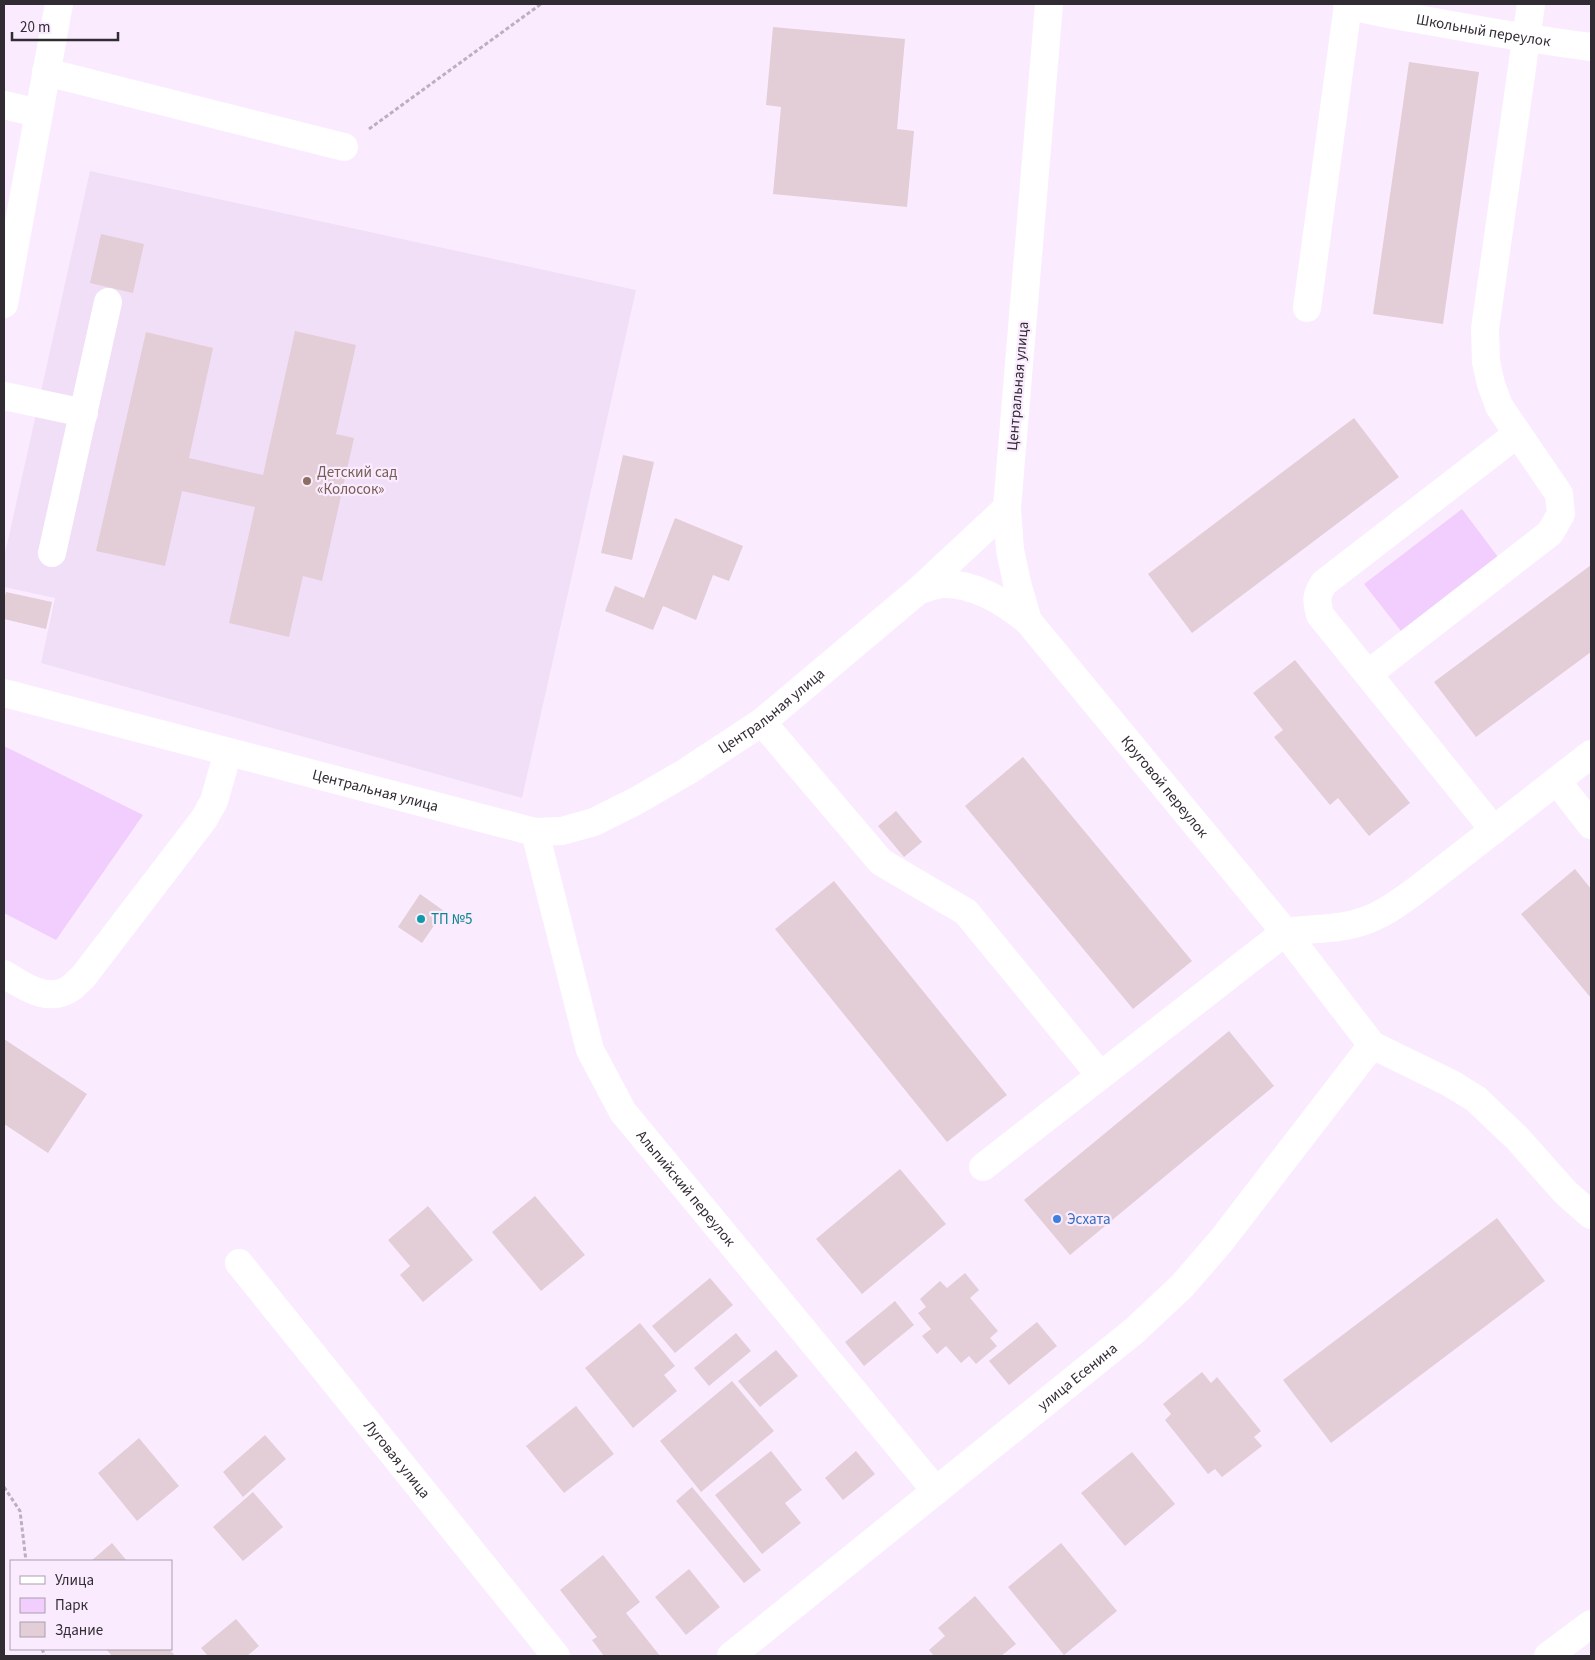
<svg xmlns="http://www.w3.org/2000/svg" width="1595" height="1660" font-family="'Source Sans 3',sans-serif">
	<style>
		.built { fill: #f1dff8 }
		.green { fill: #f1cefd }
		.building { fill: #e3cdd7 }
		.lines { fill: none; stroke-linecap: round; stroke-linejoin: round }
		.path { stroke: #bbb0bf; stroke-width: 3; stroke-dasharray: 4 2.5; stroke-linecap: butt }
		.minor { stroke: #fff; stroke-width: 28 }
		.education-dot { fill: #8d6e63; stroke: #faecfe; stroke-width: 2 }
		.culture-dot { fill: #0f9aa8; stroke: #faecfe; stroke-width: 2 }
		.shop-dot { fill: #3f7fe0; stroke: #faecfe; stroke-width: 2 }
		.labels { text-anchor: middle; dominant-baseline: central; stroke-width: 4.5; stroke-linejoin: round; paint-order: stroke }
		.street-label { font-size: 15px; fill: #312c33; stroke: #faecfe }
		.education-label { font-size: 15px; fill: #785e54; stroke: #faecfe; text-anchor: start }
		.culture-label { font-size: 15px; fill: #0d838f; stroke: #faecfe; text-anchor: start }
		.shop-label { font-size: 15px; fill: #366cbe; stroke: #faecfe; text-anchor: start }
	</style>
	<rect width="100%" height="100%" fill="#faecfe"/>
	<path class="built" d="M90,171L636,290L522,798L41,663L55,598L4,587V558Z"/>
	<path class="green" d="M1462,509L1498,557L1401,631L1364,584Z
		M4,746L143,815L56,940L4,913Z"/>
	<path class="building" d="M773,27L905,39L897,129L914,131L907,207L773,194L781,107L766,105Z
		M1409,62L1479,72L1443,324L1373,314Z
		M101,234L144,244L133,293L90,283Z
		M295,331L356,345L336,434L354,438L322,581L303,576L289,637L229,623L255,507L182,491L165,566L96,551L146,332L213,348L189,458L263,475Z
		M1354,418L1399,477L1192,633L1148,574Z
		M623,455L654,462L632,560L601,553Z
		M675,518L743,546L729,581L713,575L696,620L663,606L653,630L605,611L615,586L644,598Z
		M1591,565V652L1476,737L1434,682Z
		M6,592L52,602L46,629L4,619V600Z
		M1295,660L1410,803L1369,836L1338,798L1330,805L1274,737L1283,730L1253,693Z
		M1023,757L1192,961L1133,1009L965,806Z
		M896,811L922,842L904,857L878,826Z
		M1575,869L1591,889V998L1521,914Z
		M834,881L1007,1095L947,1142L775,929Z
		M420,894L444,911L422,943L398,927Z
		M1229,1031L1274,1086L1070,1255L1024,1200Z
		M4,1039L87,1094L48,1153L4,1124Z
		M900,1169L946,1224L862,1294L816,1239Z
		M535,1196L585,1255L541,1291L492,1232Z
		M428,1206L473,1260L423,1302L400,1275L410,1266L388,1240Z
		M1497,1218L1545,1281L1331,1443L1283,1380Z
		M965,1273L979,1290L970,1298L998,1331L990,1338L997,1346L976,1364L969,1356L961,1363L946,1346L937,1354L922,1336L931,1329L918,1313L926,1307L920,1299L940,1281L947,1288Z
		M710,1278L733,1305L675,1353L652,1326Z
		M895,1301L914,1325L864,1366L845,1342Z
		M1037,1322L1057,1346L1009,1385L989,1361Z
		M640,1323L675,1366L664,1375L677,1391L633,1428L585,1368Z
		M736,1333L751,1351L709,1386L694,1368Z
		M776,1350L798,1376L760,1407L738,1381Z
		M1202,1372L1211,1383L1217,1377L1261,1431L1254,1437L1262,1446L1222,1477L1215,1469L1208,1474L1165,1420L1171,1414L1163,1404Z
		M732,1381L774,1431L701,1492L660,1441Z
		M576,1406L614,1454L564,1493L526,1446Z
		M265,1435L286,1459L243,1497L223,1472Z
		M139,1438L179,1486L137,1521L98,1473Z
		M771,1451L802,1490L785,1503L801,1523L762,1554L715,1495Z
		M856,1451L875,1474L843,1500L825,1478Z
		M1132,1452L1175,1504L1125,1546L1081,1493Z
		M692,1487L761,1570L744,1583L676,1501Z
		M253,1492L283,1527L243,1561L213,1527Z
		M112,1543L127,1561H91Z
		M1061,1543L1117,1611L1064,1655L1008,1587Z
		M603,1555L640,1602L626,1613L660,1656H604L592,1640L597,1637L560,1590Z
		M689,1569L720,1607L686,1635L655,1597Z
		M975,1596L1016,1644L1001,1656H934L929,1650L945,1636L938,1628Z
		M236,1619L259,1646L247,1656H208L201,1648Z
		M106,1649H169L174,1654L172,1656H112Z"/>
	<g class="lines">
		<path class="path" d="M369,129L541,4
			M4,1487L20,1511L26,1561
			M42,1649L45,1656"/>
		<g class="minor">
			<path id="s1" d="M1049,4L1007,508L1010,550L1017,583L1028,621L1285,932L1372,1045L1450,1083L1476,1099L1517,1138L1566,1193L1591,1215"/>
			<path id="s2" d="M1347,4C1373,13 1402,16 1429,21C1483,31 1537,40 1591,47"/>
			<path d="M46,72L344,147"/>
			<path d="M4,105L38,113"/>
			<path d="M4,304L59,4"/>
			<path d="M1307,308L1348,5"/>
			<path d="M4,396L84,413"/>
			<path d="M52,553L108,302"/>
			<path d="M919,590C927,588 935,585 942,584C975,583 1004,602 1028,621"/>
			<path d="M1368,674L1550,533L1561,514L1559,494L1499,406L1491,384L1486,362L1485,329L1531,4"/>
			<path id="s3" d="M4,693L535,832L562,831L594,822L636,801L686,772L762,722L919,590L1007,508"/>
			<path d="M762,722L881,862L966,912L1100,1075"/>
			<path d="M1557,781L1591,825"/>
			<path d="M1494,830L1320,615C1316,600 1316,595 1324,583L1517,434"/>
			<path id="s4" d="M535,832L590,1050L623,1112L936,1491"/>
			<path d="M4,974C23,986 49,1004 71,988C75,985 79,980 83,977L204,819L214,801L228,752"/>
			<path d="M983,1167L1285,932C1311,928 1339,930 1364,921C1383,915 1398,903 1414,892L1591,754"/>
			<path id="s5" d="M239,1263L556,1656"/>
			<path id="s6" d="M731,1656L1134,1331L1182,1286L1221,1241L1372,1045"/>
			<path d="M1548,1656L1591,1624"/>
		</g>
	</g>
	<circle class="education-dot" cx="307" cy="481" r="5"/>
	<circle class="culture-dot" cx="421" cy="919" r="5"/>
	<circle class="shop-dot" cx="1057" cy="1219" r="5"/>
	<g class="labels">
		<g class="street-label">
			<text stroke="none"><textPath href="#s2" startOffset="139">Школьный переулок</textPath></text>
			<text transform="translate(1018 386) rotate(-85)">Центральная улица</text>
			<text stroke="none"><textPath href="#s3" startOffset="819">Центральная улица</textPath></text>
			<text stroke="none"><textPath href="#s1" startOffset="836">Круговой переулок</textPath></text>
			<text stroke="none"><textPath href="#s3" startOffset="384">Центральная улица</textPath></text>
			<text stroke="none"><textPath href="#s4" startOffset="394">Альпийский переулок</textPath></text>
			<text stroke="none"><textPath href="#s6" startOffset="445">улица Есенина</textPath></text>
			<text stroke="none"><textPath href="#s5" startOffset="252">Луговая улица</textPath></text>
		</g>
		<g class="education-label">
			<text x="317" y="472">Детский сад<tspan x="317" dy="17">«Колосок»</tspan></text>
		</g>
		<g class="culture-label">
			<text x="431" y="919">ТП №5</text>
		</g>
		<g class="shop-label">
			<text x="1067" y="1219">Эсхата</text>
		</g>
	</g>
	<rect width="1595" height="1660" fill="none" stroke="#312c33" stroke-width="10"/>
	<rect x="10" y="1560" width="162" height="90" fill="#faecfe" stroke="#aa9fad"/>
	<rect x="20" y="1576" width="25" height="8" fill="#ffffff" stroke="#aa9fad"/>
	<text x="55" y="1585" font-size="15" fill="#312c33">Улица</text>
	<rect x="20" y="1598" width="25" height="15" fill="#f1cefd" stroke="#aa9fad"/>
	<text x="55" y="1610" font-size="15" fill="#312c33">Парк</text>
	<rect x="20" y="1622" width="25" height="15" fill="#e3cdd7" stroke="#aa9fad"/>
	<text x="55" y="1635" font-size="15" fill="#312c33">Здание</text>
	<path d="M12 32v8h106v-8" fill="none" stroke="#312c33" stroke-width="2.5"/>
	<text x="20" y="32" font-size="15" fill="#312c33" stroke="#faecfe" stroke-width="4" paint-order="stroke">20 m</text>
</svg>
